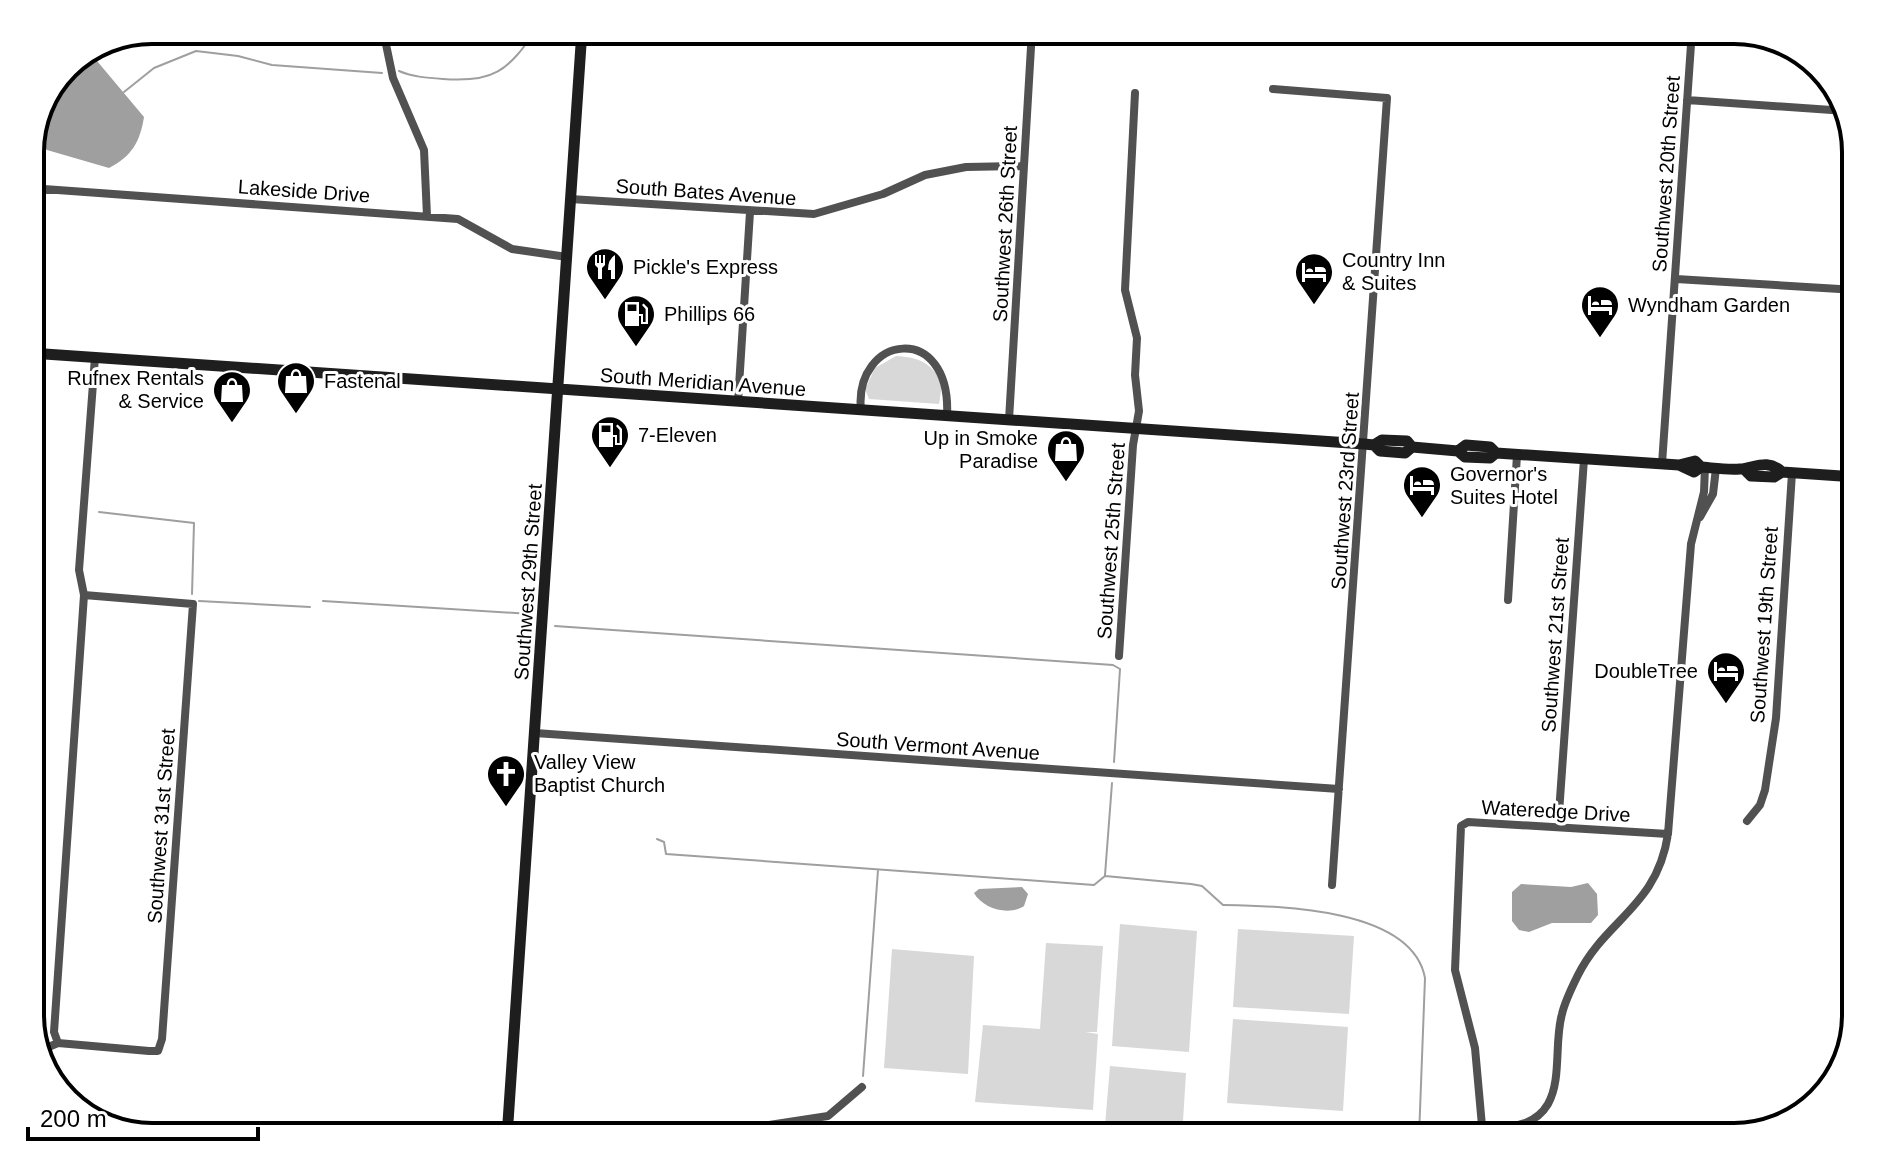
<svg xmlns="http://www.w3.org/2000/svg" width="1886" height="1167" font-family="Arial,sans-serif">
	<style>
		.green { fill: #d8d8d8 }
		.water { fill: #9f9f9f }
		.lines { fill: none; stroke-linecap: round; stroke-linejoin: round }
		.stream { stroke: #9f9f9f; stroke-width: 2 }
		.street { stroke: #515151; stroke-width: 8 }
		.secondary { stroke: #1e1e1e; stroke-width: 11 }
		.labels { text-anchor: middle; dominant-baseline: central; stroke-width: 6; stroke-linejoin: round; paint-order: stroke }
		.street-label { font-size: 20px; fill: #000; stroke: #fff }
		.poi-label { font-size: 20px; fill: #000; stroke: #fff; text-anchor: start }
		.rim { fill: none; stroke: #000; stroke-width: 4 }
	</style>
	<rect width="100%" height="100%" fill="#fff"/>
	<path class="green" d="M896,356C918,357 933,363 942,384L939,404L869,399L865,389L875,368Z
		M1120,924L1197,931L1189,1052L1112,1046Z
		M1238,929L1354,936L1349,1014L1233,1007Z
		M1046,943L1103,946L1097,1032H1085L1098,1034L1093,1110L975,1102L983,1025L1040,1029Z
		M892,949L974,956L968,1074L884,1068Z
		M1233,1019L1348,1027L1343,1111L1227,1103Z
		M1110,1066L1186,1073L1182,1137H1104Z
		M1212,1123H1216L1429,1137H1211Z"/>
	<path class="water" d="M92,55L144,117C140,142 132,156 109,168L47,150L34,136L66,65Z
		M1588,883L1597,894L1598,915L1591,923H1552L1529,932L1519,930L1512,921V892L1521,884L1571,887Z
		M1022,887L1028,894L1024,906C1009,916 983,909 974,893L979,889Z"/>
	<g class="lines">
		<path class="stream" d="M399,71C413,77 428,78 443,79C493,83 508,71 536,30
			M124,92L154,68L196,51L238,56L272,65L382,73
			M30,507H43
			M99,512L194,523L192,594
			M199,601L310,607
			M323,601L531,614
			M555,626L1113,665L1120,669L1114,762
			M657,839L664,842L666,854L1094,885L1105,876L1191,884L1202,886L1223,905C1280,906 1412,908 1425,978L1419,1137
			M1105,875L1112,783
			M863,1076L878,870"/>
		<path class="street" d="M383,30L393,78L424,150L427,216
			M714,30L777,35L816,30
			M1273,89L1387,98L1332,885
			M1687,100L1846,111
			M30,188L458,219L512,249L567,257
			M570,199L814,214L883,194L925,175L966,167L1024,166
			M30,238L37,223L41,189
			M1676,279L1856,290
			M738,402L750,212
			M861,411C853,334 952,320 947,416
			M1009,420L1032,30
			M1662,464L1692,30
			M1700,517L1713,494L1716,468
			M1508,600L1517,455
			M1119,656L1133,445L1139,411L1135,375L1137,338L1125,290L1135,93
			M535,733L1339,789
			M1559,813L1584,459
			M1747,821L1760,805L1765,790L1776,718L1792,473
			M58,1043L54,1032L84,595L79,570L95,357
			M39,1051L58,1043L149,1051H158L162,1039L193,604L84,595
			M1483,1130C1507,1127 1534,1128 1548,1104C1562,1079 1554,1042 1562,1014C1565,1001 1572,987 1578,975C1606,919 1657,907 1668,834L1691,544L1704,492L1705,467
			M690,1137L828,1116L862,1087
			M1483,1137L1475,1048L1455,970L1461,826L1468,822L1668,834"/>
		<path class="secondary" d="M30,353L1364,444L1374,445L1380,451L1405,453L1412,447
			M1374,445L1382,440L1407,441L1412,447L1458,451L1465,457L1490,458L1496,453
			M1458,451L1466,445L1490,447L1496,453L1679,465L1694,472L1701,467
			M1679,465L1695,461L1701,467C1714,468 1727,470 1740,469C1755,468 1767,458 1782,472L1856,477
			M1744,469L1751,476L1774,477L1782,472
			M507,1137L582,30"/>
	</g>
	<defs>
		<g id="restaurant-pin" transform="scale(2)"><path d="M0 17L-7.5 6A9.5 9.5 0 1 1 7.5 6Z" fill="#000" stroke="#fff"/><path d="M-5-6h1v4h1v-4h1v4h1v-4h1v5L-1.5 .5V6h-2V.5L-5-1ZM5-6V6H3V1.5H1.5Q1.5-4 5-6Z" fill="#fff"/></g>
		<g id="hotel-pin" transform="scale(2)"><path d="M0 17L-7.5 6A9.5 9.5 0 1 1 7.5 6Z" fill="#000" stroke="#fff"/><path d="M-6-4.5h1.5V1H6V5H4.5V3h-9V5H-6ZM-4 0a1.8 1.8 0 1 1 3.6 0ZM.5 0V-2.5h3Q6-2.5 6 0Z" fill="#fff"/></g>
		<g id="fuel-pin" transform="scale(2)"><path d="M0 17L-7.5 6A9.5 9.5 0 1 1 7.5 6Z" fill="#000" stroke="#fff"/><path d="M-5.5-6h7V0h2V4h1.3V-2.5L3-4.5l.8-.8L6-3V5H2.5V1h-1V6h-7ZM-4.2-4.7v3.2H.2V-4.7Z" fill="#fff"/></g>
		<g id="shop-pin" transform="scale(2)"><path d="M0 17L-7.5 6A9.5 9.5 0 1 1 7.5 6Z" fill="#000" stroke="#fff"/><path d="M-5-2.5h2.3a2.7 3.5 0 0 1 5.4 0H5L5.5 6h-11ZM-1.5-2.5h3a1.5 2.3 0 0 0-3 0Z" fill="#fff"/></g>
		<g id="church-pin" transform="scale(2)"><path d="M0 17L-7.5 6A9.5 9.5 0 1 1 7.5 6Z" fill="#000" stroke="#fff"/><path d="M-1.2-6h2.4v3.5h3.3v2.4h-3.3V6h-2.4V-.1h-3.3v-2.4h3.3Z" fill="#fff"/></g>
	</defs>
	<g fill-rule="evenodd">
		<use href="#restaurant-pin" x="605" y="267"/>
		<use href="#hotel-pin" x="1314" y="272"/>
		<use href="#hotel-pin" x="1600" y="305"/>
		<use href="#fuel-pin" x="636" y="314"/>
		<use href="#shop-pin" x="296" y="381"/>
		<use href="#shop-pin" x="232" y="390"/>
		<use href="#fuel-pin" x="610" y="435"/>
		<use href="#shop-pin" x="1066" y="449"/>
		<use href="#hotel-pin" x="1422" y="485"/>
		<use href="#hotel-pin" x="1726" y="671"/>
		<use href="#church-pin" x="506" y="774"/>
	</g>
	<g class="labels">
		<g class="street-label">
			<text transform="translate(1666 174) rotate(-86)">Southwest 20th Street</text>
			<text transform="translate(304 191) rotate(4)">Lakeside Drive</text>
			<text transform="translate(706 192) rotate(4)">South Bates Avenue</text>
			<text transform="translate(1005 224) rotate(-87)">Southwest 26th Street</text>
			<text transform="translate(703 382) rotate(4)">South Meridian Avenue</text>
			<text transform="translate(1345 491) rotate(-86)">Southwest 23rd Street</text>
			<text transform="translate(1111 541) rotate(-86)">Southwest 25th Street</text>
			<text transform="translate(528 582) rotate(-86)">Southwest 29th Street</text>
			<text transform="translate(1764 625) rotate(-86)">Southwest 19th Street</text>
			<text transform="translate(1555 635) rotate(-86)">Southwest 21st Street</text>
			<text transform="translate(938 746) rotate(4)">South Vermont Avenue</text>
			<text transform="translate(1556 811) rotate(3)">Wateredge Drive</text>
			<text transform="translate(161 826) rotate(-86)">Southwest 31st Street</text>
		</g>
		<g class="poi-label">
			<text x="1342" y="260">Country Inn<tspan x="1342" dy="23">&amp; Suites</tspan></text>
			<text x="633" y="267">Pickle's Express</text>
			<text x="1628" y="305">Wyndham Garden</text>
			<text x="664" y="314">Phillips 66</text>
			<text x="204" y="378" text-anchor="end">Rufnex Rentals<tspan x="204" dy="23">&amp; Service</tspan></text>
			<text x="324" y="381">Fastenal</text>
			<text x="638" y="435">7-Eleven</text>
			<text x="1038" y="438" text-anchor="end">Up in Smoke<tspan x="1038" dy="23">Paradise</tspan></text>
			<text x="1450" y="474">Governor's<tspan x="1450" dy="23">Suites Hotel</tspan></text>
			<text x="1698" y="671" text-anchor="end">DoubleTree</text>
			<text x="534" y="762">Valley View<tspan x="534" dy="23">Baptist Church</tspan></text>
		</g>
	</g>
	<path d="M0 0H1886V1167H0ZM152 44H1734A108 108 0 0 1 1842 152V1015A108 108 0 0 1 1734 1123H152A108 108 0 0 1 44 1015V152A108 108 0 0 1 152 44Z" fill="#fff" fill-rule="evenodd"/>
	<path class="rim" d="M152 44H1734A108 108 0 0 1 1842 152V1015A108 108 0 0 1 1734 1123H152A108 108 0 0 1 44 1015V152A108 108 0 0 1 152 44Z"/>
	<path d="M28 1127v12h230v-12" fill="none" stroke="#000000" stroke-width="4"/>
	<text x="40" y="1127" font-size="24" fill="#000000" stroke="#ffffff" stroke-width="6" paint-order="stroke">200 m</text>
</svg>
